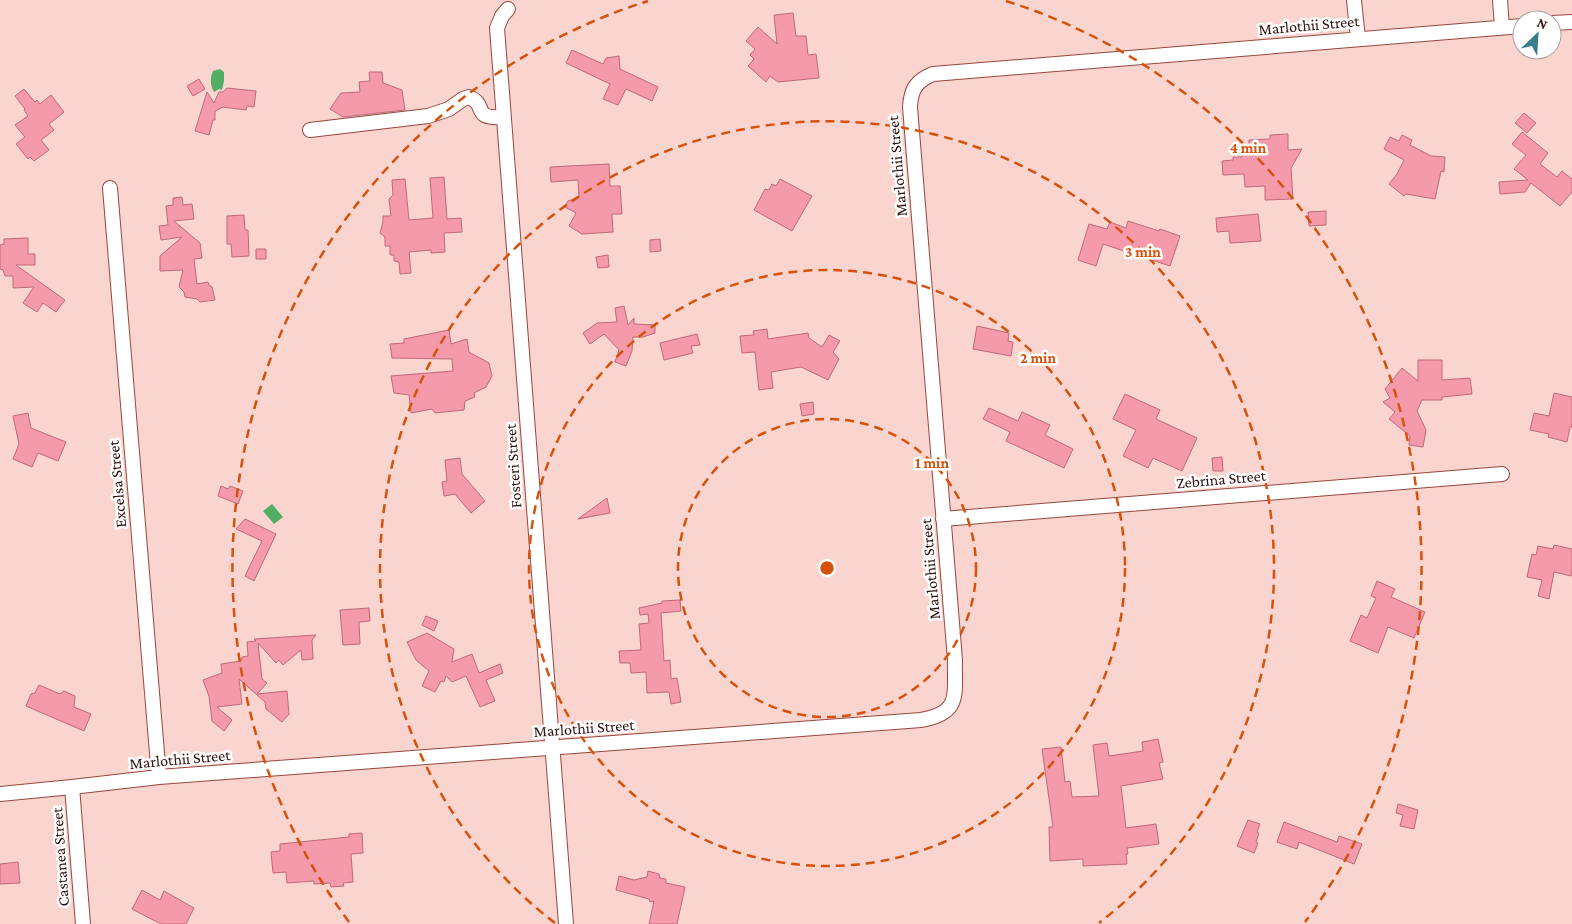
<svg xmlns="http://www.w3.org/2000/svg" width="1572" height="924" font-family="'Crimson Pro',serif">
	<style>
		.water { fill: #52ad65 }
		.building { fill: #f49aaa; stroke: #be6a7a }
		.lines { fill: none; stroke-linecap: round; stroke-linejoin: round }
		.minor-casing { stroke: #97473e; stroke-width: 16 }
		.minor { stroke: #fff; stroke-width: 14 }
		.ring { fill: none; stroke: #d6520c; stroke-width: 2.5; stroke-dasharray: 9 6 }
		.labels { text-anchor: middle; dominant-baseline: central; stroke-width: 5; stroke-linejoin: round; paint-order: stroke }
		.street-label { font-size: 16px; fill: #2f0f0b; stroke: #fff }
		.centre { fill: #d6520c; stroke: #fff; stroke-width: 2.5 }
		.ring-label { font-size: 15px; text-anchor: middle; font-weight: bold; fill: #d6520c; stroke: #fff; stroke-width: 5; stroke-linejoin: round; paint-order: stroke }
	</style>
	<rect width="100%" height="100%" fill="#fad4ce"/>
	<path class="water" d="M220,69L224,72V81L222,90L219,89L214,92C210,85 210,78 213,71Z
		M272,504L283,517L274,524L263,511Z"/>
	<path class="building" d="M793,13L796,36H806L808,55L816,54L819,78L778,82L770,76L766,82L748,66L754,59L750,55L755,49L746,41L758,27L777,44L774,15Z
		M572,50L603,64L606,58L619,56L620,69L658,87L652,101L626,89L618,105L603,99L610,84L566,63Z
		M369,72H382L383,83L402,90L405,110L343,117L330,109L341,93L360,92L359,82L370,81Z
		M199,79L205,89L193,96L187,86Z
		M227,88L256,91L254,107L247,106L246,110L223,107L215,111V120H213L209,135L195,131L207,92L214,103L219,92H223Z
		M24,89L35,102L37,100L40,104L51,95L64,112L49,124L54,130L41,140L49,150L34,161L30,157L28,159L16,144L25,137L15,125L28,116L24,110L25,109L15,96Z
		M1524,113L1536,123L1527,133L1515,123Z
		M1522,132L1548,153L1540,164L1557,177L1562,171L1572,179V192L1560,206L1531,183L1525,192L1500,194L1499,182L1528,180L1514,169L1526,155L1512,144Z
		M1288,134V150L1302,149L1291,168L1293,199L1265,200V186L1245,187L1244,174L1223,175L1222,161L1233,160V157H1242V152H1249V140L1270,139V135Z
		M1402,135L1412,140L1410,145L1431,156L1445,157L1444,172L1441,171L1435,199L1406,194L1404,196L1389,184L1397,174L1404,160L1384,149L1390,137L1399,141Z
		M609,164L610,186H620L622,214H612L613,232L582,234L569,226L576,213L565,207L568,201L579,197L578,180L551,182L550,167Z
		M444,177L447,219L461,218L462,232L444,233L445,252L431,253V250L409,252L411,273L400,274L399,262L394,261V255H390V246H385V237L380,233L383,222V216H391L389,199L393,195L392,180L405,179L409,220L433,218L430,178Z
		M780,179L812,196L792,231L754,210L765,189L769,190L772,184L776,186Z
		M182,197L183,205L192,204L194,219L174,221L200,243L202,258L194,259L197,284L208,282L209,285L212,287L215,300L200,302L197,299L185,297L184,292L179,287L183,270L160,271V256L182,237L161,240L159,226L168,225L166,206L173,205V198Z
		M1326,211V225L1309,226L1308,212Z
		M1258,214L1261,241L1230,243L1229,231L1217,232L1216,218Z
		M244,215L245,230H248L249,256L232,257L231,244H227V216Z
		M1128,221L1159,231L1160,229L1180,236L1170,266L1103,244L1096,266L1078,260L1089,224L1107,229L1110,222L1126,228Z
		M28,238V254H35V265H16L65,300L56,312L43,303L37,312L23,303L34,287L13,288V276H5L3,270L0,269V245L4,244V239Z
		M660,239L661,251L650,252V240Z
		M256,249H266V259H256Z
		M608,255L609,267L598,268L596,257Z
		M624,306L628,325L634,318V324L655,325V333L643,337H633L632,351L626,366L615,362L619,350L604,334L590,344L583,333L597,323L617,322L615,308Z
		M977,326L1009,333L1008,341L1013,342L1011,356L973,349Z
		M767,329L768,339L808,333L809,338L822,347L829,335L840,341L833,352L839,359L828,380L801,367L771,372L773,388L759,390L755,352L742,353L740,336L754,335L753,331Z
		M449,330L451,344L467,339L469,352L489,363L492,376L486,387L474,393L475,397L465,401L464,410L435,413L432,409L411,413L409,395L394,393L391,376L453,371L452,359L392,358L390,344L404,343V339Z
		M697,334L700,345L691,346L693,353L664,360L660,343Z
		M1418,360H1442V380L1470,378L1472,394L1442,397V400H1422L1417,411L1426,430L1423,447L1409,445L1410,436L1389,419L1395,412L1383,402L1390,398L1385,389L1402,368L1418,381Z
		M1554,393L1572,397V427H1570L1567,442L1548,437L1549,434L1530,430L1534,413L1549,416Z
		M1125,394L1160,410L1156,419L1197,438L1182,471L1153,458L1148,468L1123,456L1136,430L1113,419Z
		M813,402L814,414L802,416L800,404Z
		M989,408L1018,421L1022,412L1050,425L1045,435L1073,449L1064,468L1006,441L1010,432L983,419Z
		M28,413L31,428L66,442L58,461L38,453L32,467L13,459L19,444L13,416Z
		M1222,457L1223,471H1213L1212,458Z
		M460,458L462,474L485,501L471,513L455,494L444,496L442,482L447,481L445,460Z
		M221,486L228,489L230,486L243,491L238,504L218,496Z
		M607,498L610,513L578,519Z
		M245,519L276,534L254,581L245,576L262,541L236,529Z
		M1554,545L1572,549V570L1571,576L1554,572L1549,599L1538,596L1542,580L1527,577L1532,554L1536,555L1538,546L1553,549Z
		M1377,581L1395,589L1391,597L1425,612L1414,638L1388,627L1378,653L1350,641L1361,615L1367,618L1376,598L1371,596Z
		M680,600L681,611L661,613L664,661L670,660L671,679L677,678L681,702L671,704L669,692L647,693L646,672L631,673L630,663H620L619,651L641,650L639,624L649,623L648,614L640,615L639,608L662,603V601Z
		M369,608L370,621L359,622L360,644L343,645L340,610Z
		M426,616L438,621L434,631L422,625Z
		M427,633L454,649L452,662L472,654L479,673L500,664L503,673L486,680L495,701L480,707L466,676L452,682L446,676L444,682L441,681L435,692L422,686L429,671L416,660L407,642Z
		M316,635L312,640L313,659L302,660L301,650L283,665L279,660L276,663L258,643L262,679L267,683L257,694L287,691L289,714L282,722L266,709L265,702L239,679L242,704L217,707L232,720L224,731L212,721L209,696L203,680L222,673L221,664L241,661L242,657L248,656L247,642L256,641L254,639Z
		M39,685L60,694L64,691L75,696L74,707L91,714L84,731L26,706L31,694L35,693Z
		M1158,739L1163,762L1159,763L1163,779L1121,786L1126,828L1156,824L1159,844L1127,848L1128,854H1126L1127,864L1083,866V859L1050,861L1049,827H1053L1042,749L1061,747L1065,782L1070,781L1072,797L1099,796L1093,745L1107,743L1109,756L1143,751L1142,742Z
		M1398,804L1418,810L1414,829L1400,826L1403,815L1396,813Z
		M1248,820L1260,824L1257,832L1259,833L1256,842L1258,843L1254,853L1237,846Z
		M1284,822L1337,842L1339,836L1362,844L1354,864L1299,842L1297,849L1277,842Z
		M362,833L363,853L351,854L353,882L343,883L344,886L331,887L330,883L314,884V881L287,883L286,872L273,873L271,852L280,851V844L349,837V834Z
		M18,862L20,883L0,884V864Z
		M648,871L659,874L660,878L666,879V883L685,887L677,924H649L654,901L650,902L649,899L616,890L619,876L634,880L647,877Z
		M142,890L160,900L164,891L194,908L186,924H161L132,909Z"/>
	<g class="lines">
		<g class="minor-casing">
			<path id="minor" d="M1354,0L1358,39
				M1500,0L1502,27
				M508,9L502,16L497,28L566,924
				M1552,23L1572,22
				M310,130L428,116L449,109L463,99L469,97C489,106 470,119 504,117
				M110,188L159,777
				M943,519L1502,474
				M72,787L83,924
				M0,794L72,787L159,777L921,720C962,713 954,694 955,660L910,107C911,89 916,81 933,74L1522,26"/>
		</g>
		<use href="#minor" class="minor"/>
	</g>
	<g class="ring">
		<circle cx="827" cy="568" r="149"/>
		<circle cx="827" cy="568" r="298"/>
		<path d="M555 923A447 447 0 1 1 1099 923"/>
		<path d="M349 922A595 595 0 0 1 648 1M1006 1A595 595 0 0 1 1305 922"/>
	</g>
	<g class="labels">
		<g class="street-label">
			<text transform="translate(1309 25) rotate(-5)">Marlothii Street</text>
			<text transform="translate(897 166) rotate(-95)">Marlothii Street</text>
			<text transform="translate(513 466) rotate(-94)">Fosteri Street</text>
			<text transform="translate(1221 479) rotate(-5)">Zebrina Street</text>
			<text transform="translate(117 484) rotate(-95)">Excelsa Street</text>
			<text transform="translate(930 569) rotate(-95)">Marlothii Street</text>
			<text transform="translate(584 728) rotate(-4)">Marlothii Street</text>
			<text transform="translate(180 759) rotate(-5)">Marlothii Street</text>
			<text transform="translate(60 857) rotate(-94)">Castanea Street</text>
		</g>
	</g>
	<circle cx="827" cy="568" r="8" class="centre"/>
	<g class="ring-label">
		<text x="1248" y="153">4 min</text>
		<text x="1143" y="257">3 min</text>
		<text x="1038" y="363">2 min</text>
		<text x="932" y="468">1 min</text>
	</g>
	<g transform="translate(1537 35) rotate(25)"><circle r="24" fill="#ffffff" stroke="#ac9f9d"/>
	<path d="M0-4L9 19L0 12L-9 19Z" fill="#377e89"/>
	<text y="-8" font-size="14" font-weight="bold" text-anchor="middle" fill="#2f0f0b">N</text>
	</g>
</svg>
